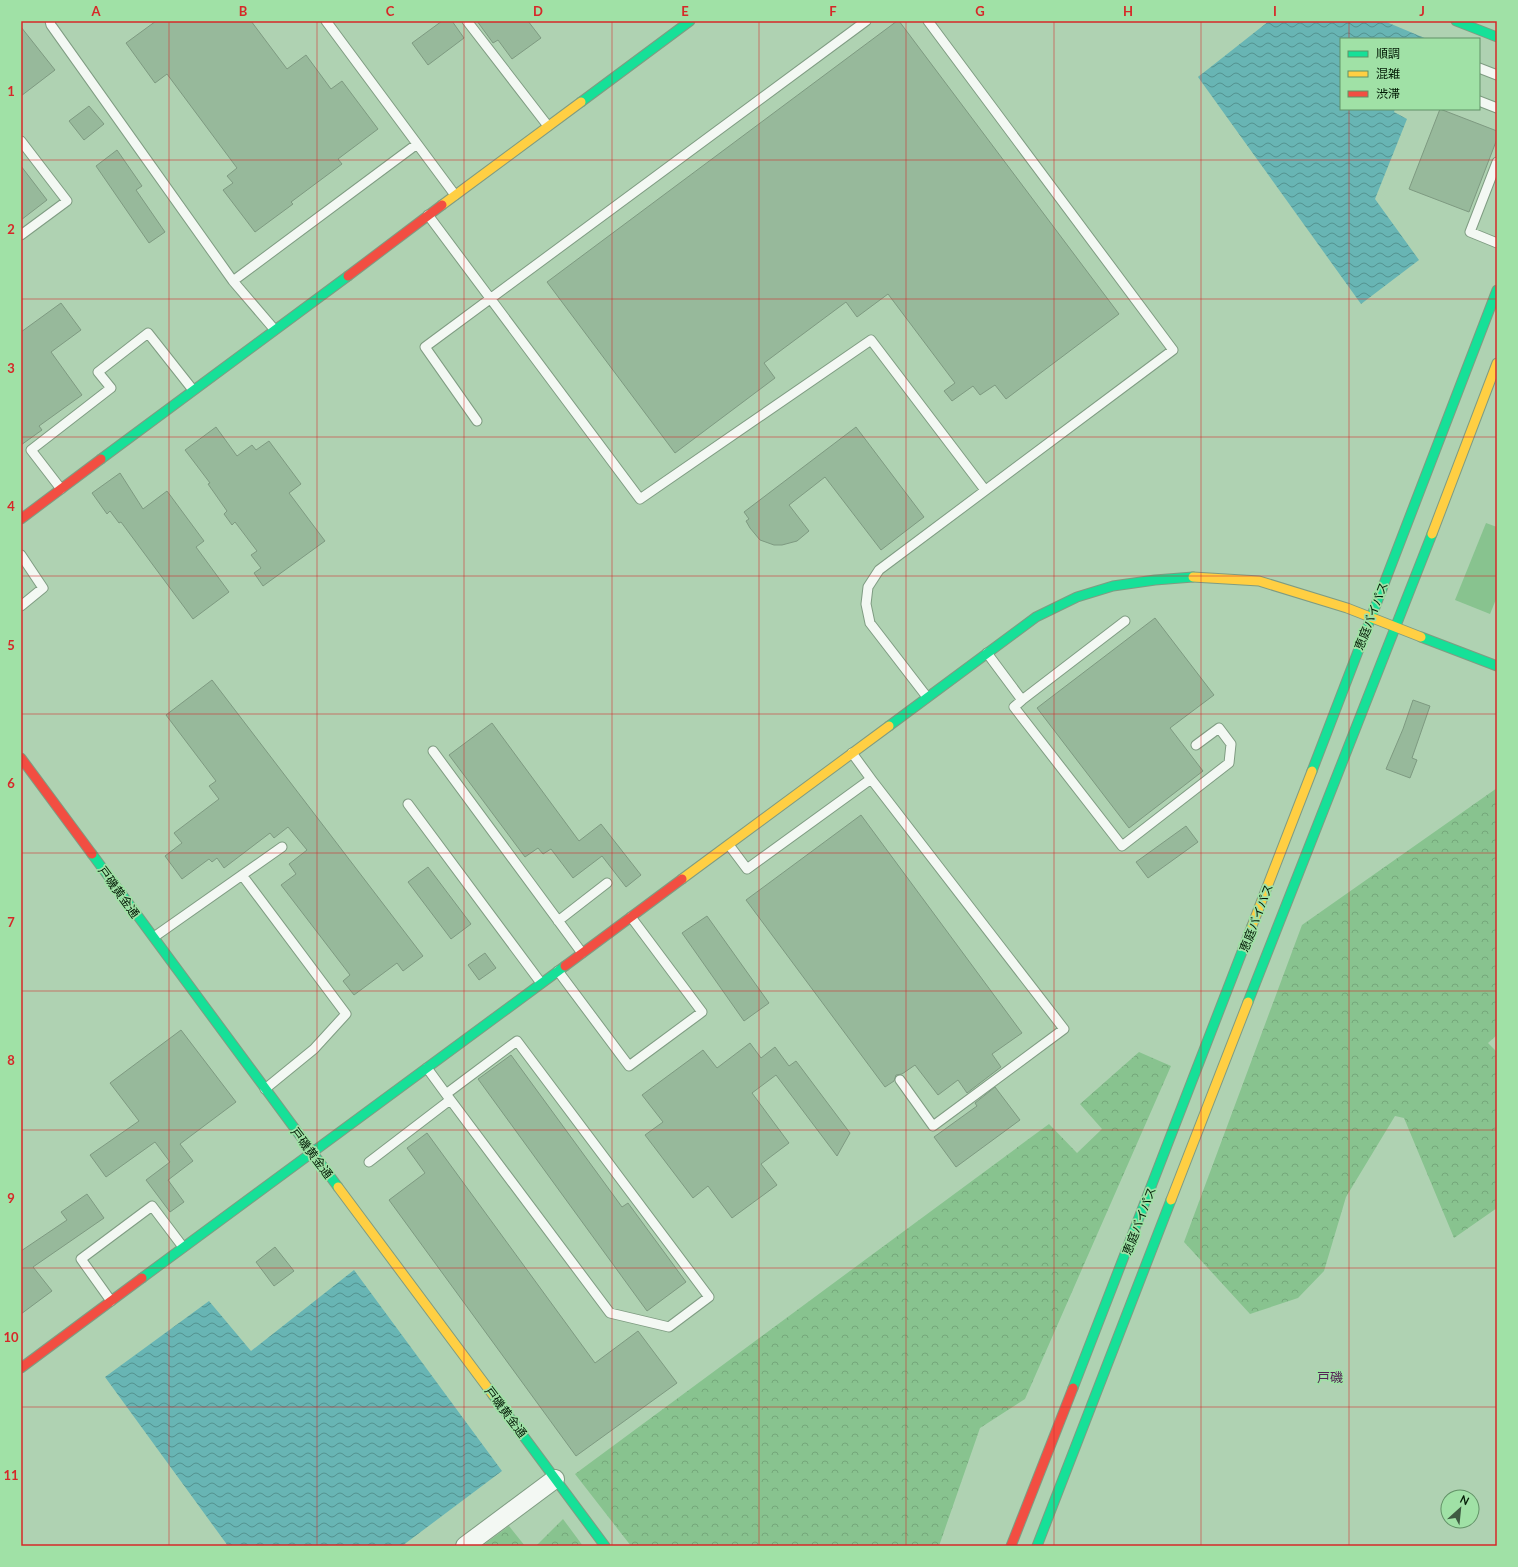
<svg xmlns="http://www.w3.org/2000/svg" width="1518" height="1567" viewBox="0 0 1518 1567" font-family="Lato,'Noto Sans JP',sans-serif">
<defs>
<pattern id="forest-crowns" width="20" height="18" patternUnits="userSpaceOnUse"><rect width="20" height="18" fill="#88c38f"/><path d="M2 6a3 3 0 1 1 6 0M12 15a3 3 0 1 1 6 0" fill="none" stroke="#74a77a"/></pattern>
<pattern id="water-waves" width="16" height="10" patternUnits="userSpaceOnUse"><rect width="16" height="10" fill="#68b5b4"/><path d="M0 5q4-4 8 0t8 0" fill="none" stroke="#539290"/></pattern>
</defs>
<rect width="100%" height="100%" fill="#afd2b2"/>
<path fill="#88c38f" d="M1486 523 1497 527V597L1490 614 1455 600Z"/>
<path fill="url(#forest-crowns)" d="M1497 788V1035L1488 1043 1497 1052V1208L1454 1238 1404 1118 1395 1116 1346 1197 1324 1271 1298 1298 1250 1314 1184 1242 1302 925Z
M1139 1052 1171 1066 1025 1399 980 1428 939 1546H631L575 1474 1049 1124 1077 1153 1102 1129 1080 1104Z
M563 1519 583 1546H536Z
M509 1526 525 1546H482Z"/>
<path fill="url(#water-waves)" d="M1269 21H1384L1427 39H1341V109H1395L1394 112 1407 119 1375 199 1419 260 1361 304 1198 77Z
M354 1270 502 1471 402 1546H228L105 1377 209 1301 251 1351Z"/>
<path fill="#97b99b" stroke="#7e9a81" d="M156 21H251L287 69 306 55 331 89 342 81 378 129 338 159 342 164 291 202 293 204 255 232 223 190 233 183 227 176 237 168 167 74 155 83 126 43Z
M442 21H452L464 38 428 65 412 43Z
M477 21H528L541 38 512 59 498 40 493 43Z
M897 21H899L1119 314 1006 399 995 385 980 395 973 386 952 401 944 391 955 383 888 294 857 317 846 302 764 363 775 378 675 453 547 282Z
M21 27 55 70 21 96Z
M89 106 104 124 84 140 69 121Z
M1440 109 1497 131V139L1469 212 1409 189Z
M117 150 142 186 136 190 165 232 149 243 96 166Z
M21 166 47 200 21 220Z
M61 303 81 330 51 352 82 395 39 426 42 430 21 445V332Z
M216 427 237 456 252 445 256 450 269 441 301 484 289 493 325 541 263 586 254 573 261 568 251 555 257 551 235 522 232 525 224 514 227 511 208 484 210 483 185 450Z
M856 427 924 517 881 550 825 477 789 505 809 531 797 541 782 545H774L760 540 750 528 746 521 749 519 744 512Z
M120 473 143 509 167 491 204 541 196 547 229 592 193 619 121 522 119 523 110 511 107 514 92 493Z
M1155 618 1214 695 1170 728 1203 771 1129 828 1037 708Z
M212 680 423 956 403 971 397 963 354 995 343 981 350 975 281 885 296 874 289 864 307 850 288 827 274 838 270 833 224 868 217 858 212 862 209 859 182 879 165 856 182 843 174 833 219 799 209 786 216 781 166 715Z
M1413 700 1430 706 1412 758 1417 760 1410 778 1386 769 1403 729Z
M492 723 579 841 601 824 641 875 626 887 602 856 573 878 551 849 543 854 538 848 525 857 449 755Z
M861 815 1022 1033 992 1054 1001 1067 967 1093 958 1080 938 1095 915 1065 902 1074 896 1075 894 1081 885 1087 746 900Z
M1186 826 1198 842 1148 878 1136 862Z
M428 867 471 924 451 939 408 882Z
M707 916 769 1003 744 1021 682 933Z
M485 953 496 968 479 980 468 965Z
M181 1030 236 1102 180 1144 193 1161 168 1180 184 1202 170 1212 146 1180 170 1162 155 1142 106 1177 90 1155 139 1121 110 1083Z
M750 1043 761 1058 775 1047 789 1066 796 1061 850 1133 837 1156 776 1075 752 1093 789 1143 761 1164 777 1185 732 1218 708 1186 693 1198 645 1135 663 1122 642 1095 703 1050 717 1068Z
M511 1055 622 1207 628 1203 686 1282 647 1311 478 1079Z
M995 1087 1020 1120 956 1167 934 1137 977 1106 975 1103Z
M427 1133 595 1363 638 1331 677 1383 576 1456 389 1200 425 1173 407 1148Z
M87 1194 104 1218 33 1267 52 1291 21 1314V1251L67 1220 61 1212Z
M275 1247 294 1271 274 1286 256 1262Z"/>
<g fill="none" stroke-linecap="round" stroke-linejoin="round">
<g stroke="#7f9c82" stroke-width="11">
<path id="lane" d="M50 21 51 25 233 281 274 329
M326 21 455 195
M467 21 548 126
M1479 68 1497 75
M1479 101 1497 108
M21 141 67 201 21 235
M1497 162 1470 232 1497 243
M428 215 640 499 871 340 985 490
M233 281 417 144
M477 421 425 347 866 21
M61 489 31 450 111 388 98 372 148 333 193 390
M21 555 43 588 21 606
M987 653 1022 700 1125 621
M927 697 870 623 866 604 868 587 879 570 1173 350 928 21
M1022 700 1014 707 1122 846 1229 763 1231 744 1219 728 1196 745
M433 751 582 953
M871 779 1064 1029 933 1126 900 1080
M408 804 541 983
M729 845 747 869 871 779 852 753
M242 875 346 1014 314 1049 265 1089
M558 921 607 883
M154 937 282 847
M558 971 629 1066 702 1012 631 917
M427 1068 446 1094 610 1313 669 1327 709 1297 517 1041 446 1094
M369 1162 450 1100
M111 1301 81 1259 152 1206 183 1247"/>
</g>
<g stroke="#7f9c82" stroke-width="20">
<path id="street" d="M465 1546 555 1479"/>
</g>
<g stroke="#7f9c82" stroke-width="11">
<path id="fast" d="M1456 21 1497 37
M581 102 690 21
M101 459 348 276
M1421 637 1497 666
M889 726 1036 617 1077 597 1113 586 1155 580 1193 577
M1312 771 1497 290
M92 854 338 1187
M1248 1002 1432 534
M142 1278 565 966
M1073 1388 1252 926
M493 1395 605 1546
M1037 1546 1171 1200"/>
</g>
<g stroke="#7f9c82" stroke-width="11">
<path id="slow" d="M442 205 581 102
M1432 534 1497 363
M1193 577 1259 581 1347 608 1421 637
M682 879 889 726
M1252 926 1312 771
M338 1187 493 1395
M1171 1200 1248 1002"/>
</g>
<g stroke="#7f9c82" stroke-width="11">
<path id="jam" d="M348 276 442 205
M21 519 101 459
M21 758 92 854
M565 966 682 879
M21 1368 142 1278
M1011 1546 1073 1388"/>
</g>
<use href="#lane" stroke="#f3f8f3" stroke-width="9"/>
<use href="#street" stroke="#f3f8f3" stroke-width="18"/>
<use href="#fast" stroke="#16e098" stroke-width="9"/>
<use href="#slow" stroke="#ffcf43" stroke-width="9"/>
<use href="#jam" stroke="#f24e42" stroke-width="9"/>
</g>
<path fill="none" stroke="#d62828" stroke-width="1" stroke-opacity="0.55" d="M169 21V1546M317 21V1546M464 21V1546M612 21V1546M759 21V1546M906 21V1546M1054 21V1546M1201 21V1546M1349 21V39M1349 109V1546M21 160H1497M21 299H1497M21 437H1497M21 576H1497M21 714H1497M21 853H1497M21 991H1497M21 1130H1497M21 1268H1497M21 1407H1497"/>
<g text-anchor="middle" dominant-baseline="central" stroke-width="3.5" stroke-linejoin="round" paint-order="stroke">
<g font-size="12" fill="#021a05" stroke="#a0e1a6">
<text transform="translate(1371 616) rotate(-69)">恵庭バイパス</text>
<text transform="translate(119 892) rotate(54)">戸磯黄金通</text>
<text transform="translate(1256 918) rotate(-69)">恵庭バイパス</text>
<text transform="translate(312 1153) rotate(53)">戸磯黄金通</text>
<text transform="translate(1139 1221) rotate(-69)">恵庭バイパス</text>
<text transform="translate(506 1412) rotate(53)">戸磯黄金通</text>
</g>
<g font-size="13" fill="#532354" stroke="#a0e1a6">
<text x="1330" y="1377">戸磯</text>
</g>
</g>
<rect width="1518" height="1567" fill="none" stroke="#a0e1a6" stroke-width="44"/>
<rect x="1340" y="38" width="140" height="72" fill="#a0e1a6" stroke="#619166"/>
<rect x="1348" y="51" width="20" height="6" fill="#16e098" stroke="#619166"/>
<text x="1376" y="58" font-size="12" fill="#021a05">順調</text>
<rect x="1348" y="71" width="20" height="6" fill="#ffcf43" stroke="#619166"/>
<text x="1376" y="78" font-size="12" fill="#021a05">混雑</text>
<rect x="1348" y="91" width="20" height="6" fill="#f24e42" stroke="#619166"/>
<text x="1376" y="98" font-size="12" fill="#021a05">渋滞</text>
<g transform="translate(1460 1509) rotate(27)"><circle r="19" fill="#a0e1a6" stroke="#619166"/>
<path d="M0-3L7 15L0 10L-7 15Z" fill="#3f5a42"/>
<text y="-6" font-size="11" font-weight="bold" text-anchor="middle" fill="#021a05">N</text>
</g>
<rect x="22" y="22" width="1474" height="1523" fill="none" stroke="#d62828" stroke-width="1.5"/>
<g font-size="13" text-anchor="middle" font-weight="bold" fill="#d62828">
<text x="96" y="16">A</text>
<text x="243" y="16">B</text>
<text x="390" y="16">C</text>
<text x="538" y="16">D</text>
<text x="685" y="16">E</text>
<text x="833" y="16">F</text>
<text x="980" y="16">G</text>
<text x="1128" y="16">H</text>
<text x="1275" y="16">I</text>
<text x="1422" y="16">J</text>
<text x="11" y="96">1</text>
<text x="11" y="234">2</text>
<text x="11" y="373">3</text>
<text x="11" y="511">4</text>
<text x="11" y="650">5</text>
<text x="11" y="788">6</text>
<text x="11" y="927">7</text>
<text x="11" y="1065">8</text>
<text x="11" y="1203">9</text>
<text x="11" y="1342">10</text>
<text x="11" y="1480">11</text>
</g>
</svg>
